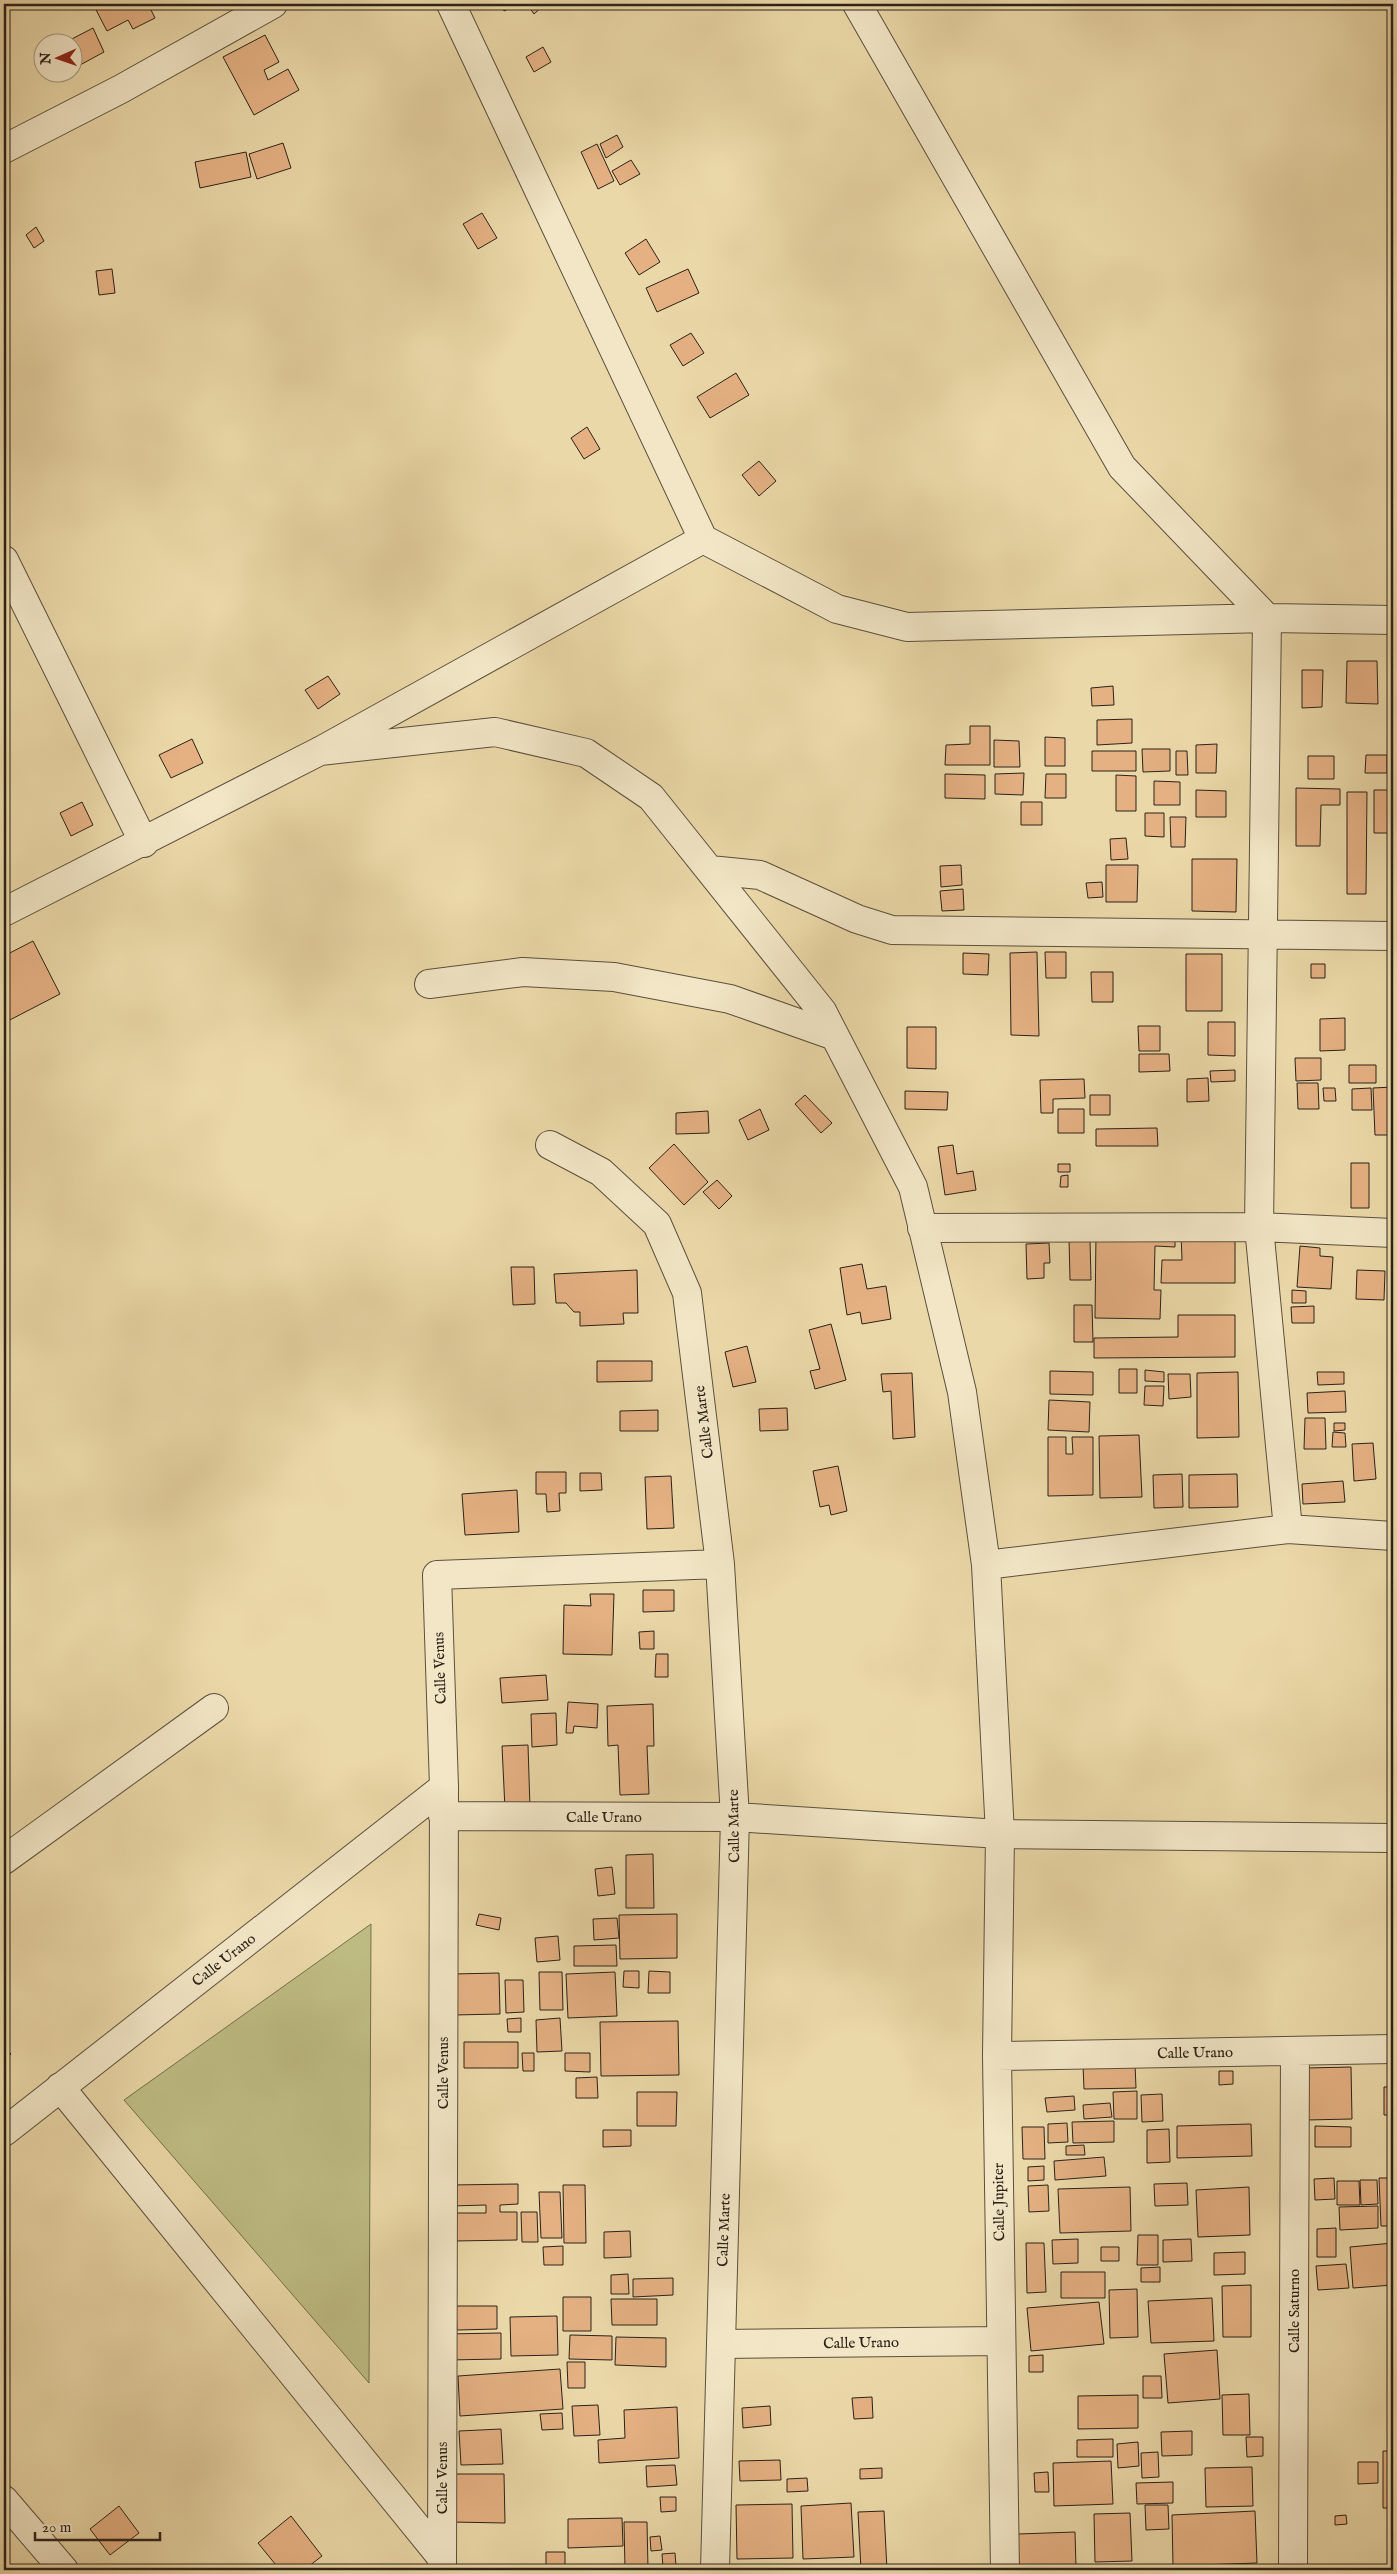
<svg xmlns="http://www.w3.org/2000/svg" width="1397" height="2574" viewBox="0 0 1397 2574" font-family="'IM FELL English',serif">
<rect width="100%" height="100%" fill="#ebd8a8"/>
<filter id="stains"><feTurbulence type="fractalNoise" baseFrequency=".004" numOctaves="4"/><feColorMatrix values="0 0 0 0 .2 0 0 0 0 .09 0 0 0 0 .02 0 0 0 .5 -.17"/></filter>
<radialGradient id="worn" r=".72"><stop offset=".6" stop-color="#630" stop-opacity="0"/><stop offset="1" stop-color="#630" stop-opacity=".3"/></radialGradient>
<path fill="#bebc83" stroke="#746f4e" d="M371 1924 369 2383 124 2100Z"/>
<path fill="#e5b183" stroke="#2b2219" d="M93 4H148L155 18 133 29 128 20 107 31Z
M501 4H518L504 11Z
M527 4H543L544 5 534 14Z
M93 28 104 52 80 65 72 50V42L68 41Z
M265 35 279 62 264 70 268 80 288 69 299 90 254 115 223 57Z
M543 47 551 62 534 72 526 57Z
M617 135 623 147 606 158 600 144Z
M283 143 291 168 257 179 249 154Z
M597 144 614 181 598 189 581 152Z
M246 152 251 177 200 188 195 162Z
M631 160 640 174 620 185 612 171Z
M482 213 497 238 478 249 463 224Z
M36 227 44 241 34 248 26 235Z
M646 239 660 262 639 275 625 253Z
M112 269 115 293 99 295 96 271Z
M688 269 699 293 657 312 646 288Z
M691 333 704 353 683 366 670 345Z
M736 373 749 395 710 418 697 397Z
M587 427 600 449 584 459 571 438Z
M759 461 776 481 759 496 742 475Z
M1347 661H1377L1378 704 1346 703Z
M1302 670H1323L1322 707 1302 708Z
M328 676 340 694 318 709 305 690Z
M1113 686 1114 705 1092 706 1091 688Z
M1132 719V743L1097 745V720Z
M970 726H990V765H945L946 745 970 744Z
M1045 737 1065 738V766H1045Z
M192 739 203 763 171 778 159 755Z
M994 740 1019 741 1020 767H994Z
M1217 744 1216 773H1196V745Z
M1142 749H1170V771L1143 772Z
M1092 751H1136V771H1092Z
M1176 751H1187L1188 775H1176Z
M1366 755H1387V773H1365Z
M1308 756H1334V779H1308Z
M1024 773 1023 795 995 794V774Z
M945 774 985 775V799L945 798Z
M1046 774H1066V798H1045Z
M1116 775 1136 776V811H1116Z
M1154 781 1180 782V805H1154Z
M1296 788 1340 789V805H1321L1320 846H1296Z
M1196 790 1226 791V817H1196Z
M1374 790H1393V833H1374Z
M1347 792H1367L1366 894H1347Z
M82 802 93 825 71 836 60 813Z
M1021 802H1042V825H1021Z
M1145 813H1164V837L1145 836Z
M1170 817H1186L1185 847H1171Z
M1126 838 1128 859 1111 860 1110 839Z
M1192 859H1237L1236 912 1192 911Z
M961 865 962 885 941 887 940 866Z
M1106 865H1138L1137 902H1106Z
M1102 882 1103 897 1088 898 1086 883Z
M963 889 964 910 942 911 940 891Z
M33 941 60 994 4 1023V956Z
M1037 952 1039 1036 1011 1035 1010 953Z
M1045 952H1066V978H1046Z
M963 953 989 954 988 975 963 974Z
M1186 954H1222V1011H1186Z
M1311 964H1325V978H1311Z
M1091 972H1113V1002H1092Z
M1345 1018V1050L1320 1051V1019Z
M1208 1022H1235V1056L1208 1055Z
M1138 1026H1160V1051H1139Z
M907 1027H936V1069L907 1068Z
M1139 1054H1169L1170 1071 1139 1072Z
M1295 1058H1321V1080L1296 1081Z
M1349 1065H1376V1083H1349Z
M1235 1070V1081L1211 1082 1210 1071Z
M1208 1078 1209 1101 1187 1102V1079Z
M1084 1079 1085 1098 1053 1099V1113H1041L1040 1080Z
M1297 1083H1318L1319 1109H1298Z
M1393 1087V1135H1375L1373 1088Z
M1323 1088H1335L1336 1101H1324Z
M1371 1088 1372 1110H1352V1089Z
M905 1091 948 1092 947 1110 905 1109Z
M805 1095 832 1123 821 1133 795 1104Z
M1090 1095H1110V1115H1090Z
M760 1109 769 1130 748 1140 739 1120Z
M1058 1109H1084V1133H1058Z
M708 1111 709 1133 676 1134V1113Z
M1157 1128 1158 1146H1096V1129Z
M674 1144 708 1182 684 1205 649 1168Z
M953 1145 957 1174 973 1171 976 1190 945 1195 938 1147Z
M1351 1163H1369V1208H1351Z
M1058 1164H1070V1172H1058Z
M1068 1175V1187H1060L1061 1176Z
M717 1180 732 1196 719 1209 703 1192Z
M1096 1232 1175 1234V1247L1155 1246 1154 1290H1161L1160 1319 1095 1318Z
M1181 1233H1235V1283H1161L1162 1260H1182Z
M1069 1239H1090L1091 1280H1070Z
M1049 1243 1050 1263H1044V1278L1027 1279 1026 1244Z
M1300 1246 1320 1248V1256L1333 1257 1331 1289 1297 1287Z
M862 1264 867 1289 886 1286 891 1319 862 1324 860 1312 847 1315 840 1268Z
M511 1267H534L535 1304 513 1305Z
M637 1270 638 1313H623L624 1324 580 1326V1312H574L566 1303H556L554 1274Z
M1357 1270 1385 1271 1384 1300 1356 1299Z
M1292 1290 1306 1291V1303H1292Z
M1074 1305H1092L1093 1342H1074Z
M1314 1306V1323H1292L1291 1307Z
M1178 1315H1235V1357L1094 1358V1338L1178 1337Z
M831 1324 846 1380 815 1389 810 1371 820 1369 809 1330Z
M747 1346 756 1382 733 1387 725 1352Z
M597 1361H652V1381L597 1382Z
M1119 1369H1137V1393H1119Z
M1145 1370 1164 1372V1382L1145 1381Z
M1050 1371 1093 1372V1395L1050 1394Z
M1238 1372 1239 1437 1197 1438V1373Z
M1317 1372H1344V1384L1318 1385Z
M912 1373 915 1437 893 1439 891 1391 883 1392 881 1374Z
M1168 1374H1190L1191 1397 1169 1399Z
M1145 1386H1164L1163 1406 1144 1405Z
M1345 1391 1346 1412 1308 1413 1307 1393Z
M1049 1400 1090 1402 1089 1432 1048 1430Z
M787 1408 788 1430 760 1431 759 1409Z
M658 1410V1431H620V1411Z
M1305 1418H1325L1326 1449H1304Z
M1334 1423H1345V1430L1334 1431Z
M1333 1432 1345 1433 1346 1447H1332Z
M1139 1435 1142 1497 1100 1498 1099 1436Z
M1048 1437H1066V1454H1073L1072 1437H1093V1495L1048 1496Z
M1373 1443 1376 1479 1354 1481 1352 1444Z
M838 1466 847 1511 831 1515 829 1505 820 1507 813 1471Z
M536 1472H566V1493H559L560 1511 547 1512 546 1494H536Z
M580 1473H601L602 1490 580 1491Z
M1182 1474 1183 1507 1154 1508 1153 1475Z
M1237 1474 1238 1507 1189 1508V1475Z
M671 1476 674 1528 647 1529 645 1477Z
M1343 1481 1345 1502 1303 1504 1302 1484Z
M517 1490 519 1532 465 1535 462 1494Z
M643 1590H674V1611L643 1612Z
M590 1594H614L612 1655 563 1654 564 1605 591 1606Z
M654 1631V1649H640L639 1632Z
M656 1654H668V1677H655Z
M546 1675 548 1700 502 1703 500 1678Z
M568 1702 598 1704 597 1728 574 1726 573 1733H566Z
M653 1704 654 1746H647L649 1794 620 1795 618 1745 608 1746 607 1706Z
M556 1713 557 1745 532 1747 531 1714Z
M528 1745 530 1808 505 1809 502 1746Z
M653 1854 654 1908H626V1855Z
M612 1867 615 1894 598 1896 595 1869Z
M479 1914 501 1918 499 1930 476 1925Z
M677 1914V1958L620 1959 619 1915Z
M617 1918 619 1938 594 1940 593 1919Z
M558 1936 560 1960 537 1962 535 1938Z
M616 1945 617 1966H574V1946Z
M624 1971H639V1988L623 1987Z
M649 1971 670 1972V1993H648Z
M539 1972H562L563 2010H540Z
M615 1972 617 2016 568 2018 566 1974Z
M499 1973 500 2014 454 2015 453 1974Z
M505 1980H523L524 2012 506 2013Z
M521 2018V2032H508L507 2019Z
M560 2018 562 2051 537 2052 536 2020Z
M678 2021 679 2075 601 2076 600 2022Z
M464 2042H518V2068H464Z
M4 2046 11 2054 4 2060Z
M522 2053H534V2071H523Z
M565 2053H590V2072L565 2071Z
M1135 2064 1136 2088 1084 2089 1083 2065Z
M1351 2067 1352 2119 1306 2120V2068Z
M1219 2071H1233V2084L1219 2085Z
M597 2077 598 2098H576V2078Z
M1384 2087H1393V2115H1384Z
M1137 2091V2119H1114L1113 2092Z
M637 2092H677L676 2126H637Z
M1162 2094 1163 2121 1142 2122 1141 2095Z
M1074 2096 1075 2110 1047 2112 1045 2098Z
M1110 2103 1112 2117 1084 2119 1083 2105Z
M1114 2121V2142L1073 2143 1072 2122Z
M1067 2123 1068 2142 1048 2143V2124Z
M1251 2124 1252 2156 1177 2158V2126Z
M1315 2126 1351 2127V2147H1315Z
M1022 2127H1044L1045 2159H1023Z
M1169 2129 1170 2162 1147 2163V2130Z
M603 2130H631V2146L603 2147Z
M1084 2145 1085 2155H1066V2146Z
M1104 2157 1106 2176 1055 2180 1054 2161Z
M1044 2166V2180L1028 2181V2167Z
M1334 2178 1335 2199 1315 2200 1314 2179Z
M1379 2178H1393V2226H1381Z
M1360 2180H1377L1378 2204 1361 2205Z
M1337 2181H1359L1360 2205H1337Z
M1187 2183 1188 2205 1155 2206 1154 2184Z
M518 2184V2204L500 2205V2212H517V2240L453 2241 452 2213H486V2205L451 2206V2185Z
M563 2185H585L586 2243H564Z
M1048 2185 1049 2211 1029 2212 1028 2186Z
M1130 2187 1131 2231 1060 2233 1058 2189Z
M1249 2187 1250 2235 1198 2237 1196 2190Z
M539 2192H560L562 2238H541Z
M1378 2206V2228L1340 2230 1339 2207Z
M521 2212H537L538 2242H522Z
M1336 2228V2257H1317V2229Z
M630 2231 631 2257 604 2258V2232Z
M1138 2235H1158V2265H1137Z
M1078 2239V2263L1053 2264 1052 2240Z
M1191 2239 1192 2261 1163 2262V2240Z
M1026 2243H1044L1046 2292 1027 2293Z
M1393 2243V2285L1353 2288 1350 2247Z
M563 2246V2265H544L543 2247Z
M1101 2247H1119V2261H1101Z
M1245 2252V2274L1214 2275V2253Z
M1346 2264 1349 2288 1318 2290 1316 2266Z
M1160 2267V2282H1141V2268Z
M1061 2272H1105V2298H1061Z
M628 2274 629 2294H611V2275Z
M673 2278V2295L633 2297V2279Z
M1251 2285V2337H1223L1222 2286Z
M1137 2289 1138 2337 1110 2338 1109 2290Z
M563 2297H591V2331H563Z
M1212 2298 1214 2341 1151 2343 1148 2301Z
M611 2299H657V2325H612Z
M1099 2302 1104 2344 1031 2351 1027 2308Z
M456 2306H497V2329L457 2330Z
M557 2316 558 2355 511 2356 510 2317Z
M501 2333V2359L447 2360 446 2334Z
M570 2335 612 2336V2360L569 2359Z
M616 2337 666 2338V2367L615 2365Z
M1217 2350 1220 2399 1168 2403 1164 2354Z
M1043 2355V2372H1029V2356Z
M567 2362H585V2388H568Z
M560 2369 563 2409 460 2416 458 2376Z
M1143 2376H1161L1162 2398H1143Z
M1249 2394 1250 2435H1223L1222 2395Z
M1138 2395V2428L1078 2429V2396Z
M872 2397 873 2418 854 2419 852 2398Z
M598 2405 600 2435 574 2436 572 2406Z
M770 2406 771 2425 743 2428 742 2408Z
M677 2407 679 2458 599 2463 598 2440 625 2438 624 2410Z
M562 2413 563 2429 542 2430 540 2414Z
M501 2429 503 2464 461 2465 459 2431Z
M1192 2431V2455L1162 2456 1161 2432Z
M1246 2437H1263V2456L1247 2457Z
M1113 2439V2457H1077V2440Z
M1138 2442 1139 2466 1118 2468 1117 2444Z
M1383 2451H1393V2508H1383Z
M1158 2452 1159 2477 1142 2478 1141 2453Z
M780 2460 781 2480 740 2481 739 2461Z
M1111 2461 1113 2504 1054 2506 1053 2463Z
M1358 2462H1378V2483L1358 2484Z
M675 2465 677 2485 647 2487 646 2466Z
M1252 2467 1253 2506 1206 2507 1205 2468Z
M882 2468V2478L860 2479V2469Z
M1048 2472 1049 2492H1035L1034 2473Z
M452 2474H504L505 2523 452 2522Z
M807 2478 808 2491 787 2492V2479Z
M1173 2482V2503L1137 2504 1136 2483Z
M660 2497H676V2511L661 2512Z
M851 2503 854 2557 803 2559 801 2506Z
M792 2504 793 2558 737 2559 736 2505Z
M1145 2505H1168L1169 2529 1146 2530Z
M119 2506 139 2533 110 2555 90 2529Z
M884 2511 887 2570H861L858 2512Z
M1255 2511 1257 2563 1173 2566 1172 2515Z
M1130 2513 1132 2561 1095 2562 1094 2514Z
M1346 2515 1347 2524 1335 2525V2516Z
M291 2516 322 2556 304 2570H280L258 2543Z
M622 2518 623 2546 568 2548V2519Z
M624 2522H647L648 2569H625Z
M1075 2532 1076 2567 1019 2569 1018 2534Z
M660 2536 662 2550 651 2551 650 2537Z
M546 2552H565V2570H546Z
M675 2553 676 2566 663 2567 662 2554Z
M1248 2568V2570H1209Z"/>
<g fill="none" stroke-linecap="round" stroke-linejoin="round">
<g stroke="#5b503d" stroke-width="30">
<path id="minor" d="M451 4 703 539 837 609 907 627 1267 618 1393 620
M857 4 1122 467 1267 618 1259 1227 1288 1529
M4 149 121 89 273 4
M4 560 144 843
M320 751 495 732 586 753 651 797 822 1011 913 1187 962 1392 986 1565 1000 1834 997 2056 1005 2570
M710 870 760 875 857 919 892 930 1393 936
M4 912 320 751 703 539
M429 984 523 972 614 977 730 999 835 1036
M550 1145 601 1172 657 1224 687 1293 720 1564 735 1817
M922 1228 1259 1227 1393 1233
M986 1565 1288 1529 1393 1536
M443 1816 735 1817 1000 1834 1393 1838
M4 1860 214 1708
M997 2056 1393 2049
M60 2087 442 2558
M4 2132 444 1787
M721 2344 1001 2341
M4 2500 64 2570
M442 2570 444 1787 437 1575 720 1564
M1293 2570 1295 2051"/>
</g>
<g stroke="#5b503d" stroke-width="30">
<path id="tertiary" d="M715 2570 735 1817"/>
</g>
<use href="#minor" stroke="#f2e6c6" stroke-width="28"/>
<use href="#tertiary" stroke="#f2e6c6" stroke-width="28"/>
</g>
<g text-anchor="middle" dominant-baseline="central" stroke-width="5" stroke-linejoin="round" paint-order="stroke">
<g font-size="15" fill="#2b2219" stroke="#f2e6c6">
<text transform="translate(704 1422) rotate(-97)">Calle Marte</text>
<text transform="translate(440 1668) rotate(-92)">Calle Venus</text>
<text x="604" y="1817">Calle Urano</text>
<text transform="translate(734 1826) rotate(-91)">Calle Marte</text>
<text transform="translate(224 1960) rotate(-38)">Calle Urano</text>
<text transform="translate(1195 2053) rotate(-1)">Calle Urano</text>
<text transform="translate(443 2073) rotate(-90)">Calle Venus</text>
<text transform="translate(999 2202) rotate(-91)">Calle Jupiter</text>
<text transform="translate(724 2230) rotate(-88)">Calle Marte</text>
<text transform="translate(1294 2311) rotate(-90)">Calle Saturno</text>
<text transform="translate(861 2343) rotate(-1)">Calle Urano</text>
<text transform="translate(442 2478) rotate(-90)">Calle Venus</text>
</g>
</g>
<rect width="1397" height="2574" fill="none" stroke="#ebd8a8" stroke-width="20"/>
<rect x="5" y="5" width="1387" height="2564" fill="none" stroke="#2b2219" stroke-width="2.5"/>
<rect x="10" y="10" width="1377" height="2554" fill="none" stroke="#2b2219"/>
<g transform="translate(58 58) rotate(268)"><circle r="24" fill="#f2e6c6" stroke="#a29881"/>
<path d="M0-4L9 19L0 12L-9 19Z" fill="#8f2418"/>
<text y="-8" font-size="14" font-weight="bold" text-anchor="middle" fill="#2b2219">N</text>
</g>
<path d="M35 2532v8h125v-8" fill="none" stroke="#2b2219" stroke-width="2.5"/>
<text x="42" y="2532" font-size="15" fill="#2b2219" stroke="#f2e6c6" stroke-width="4" paint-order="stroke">20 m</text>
<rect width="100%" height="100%" filter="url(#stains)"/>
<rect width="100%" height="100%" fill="url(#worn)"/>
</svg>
